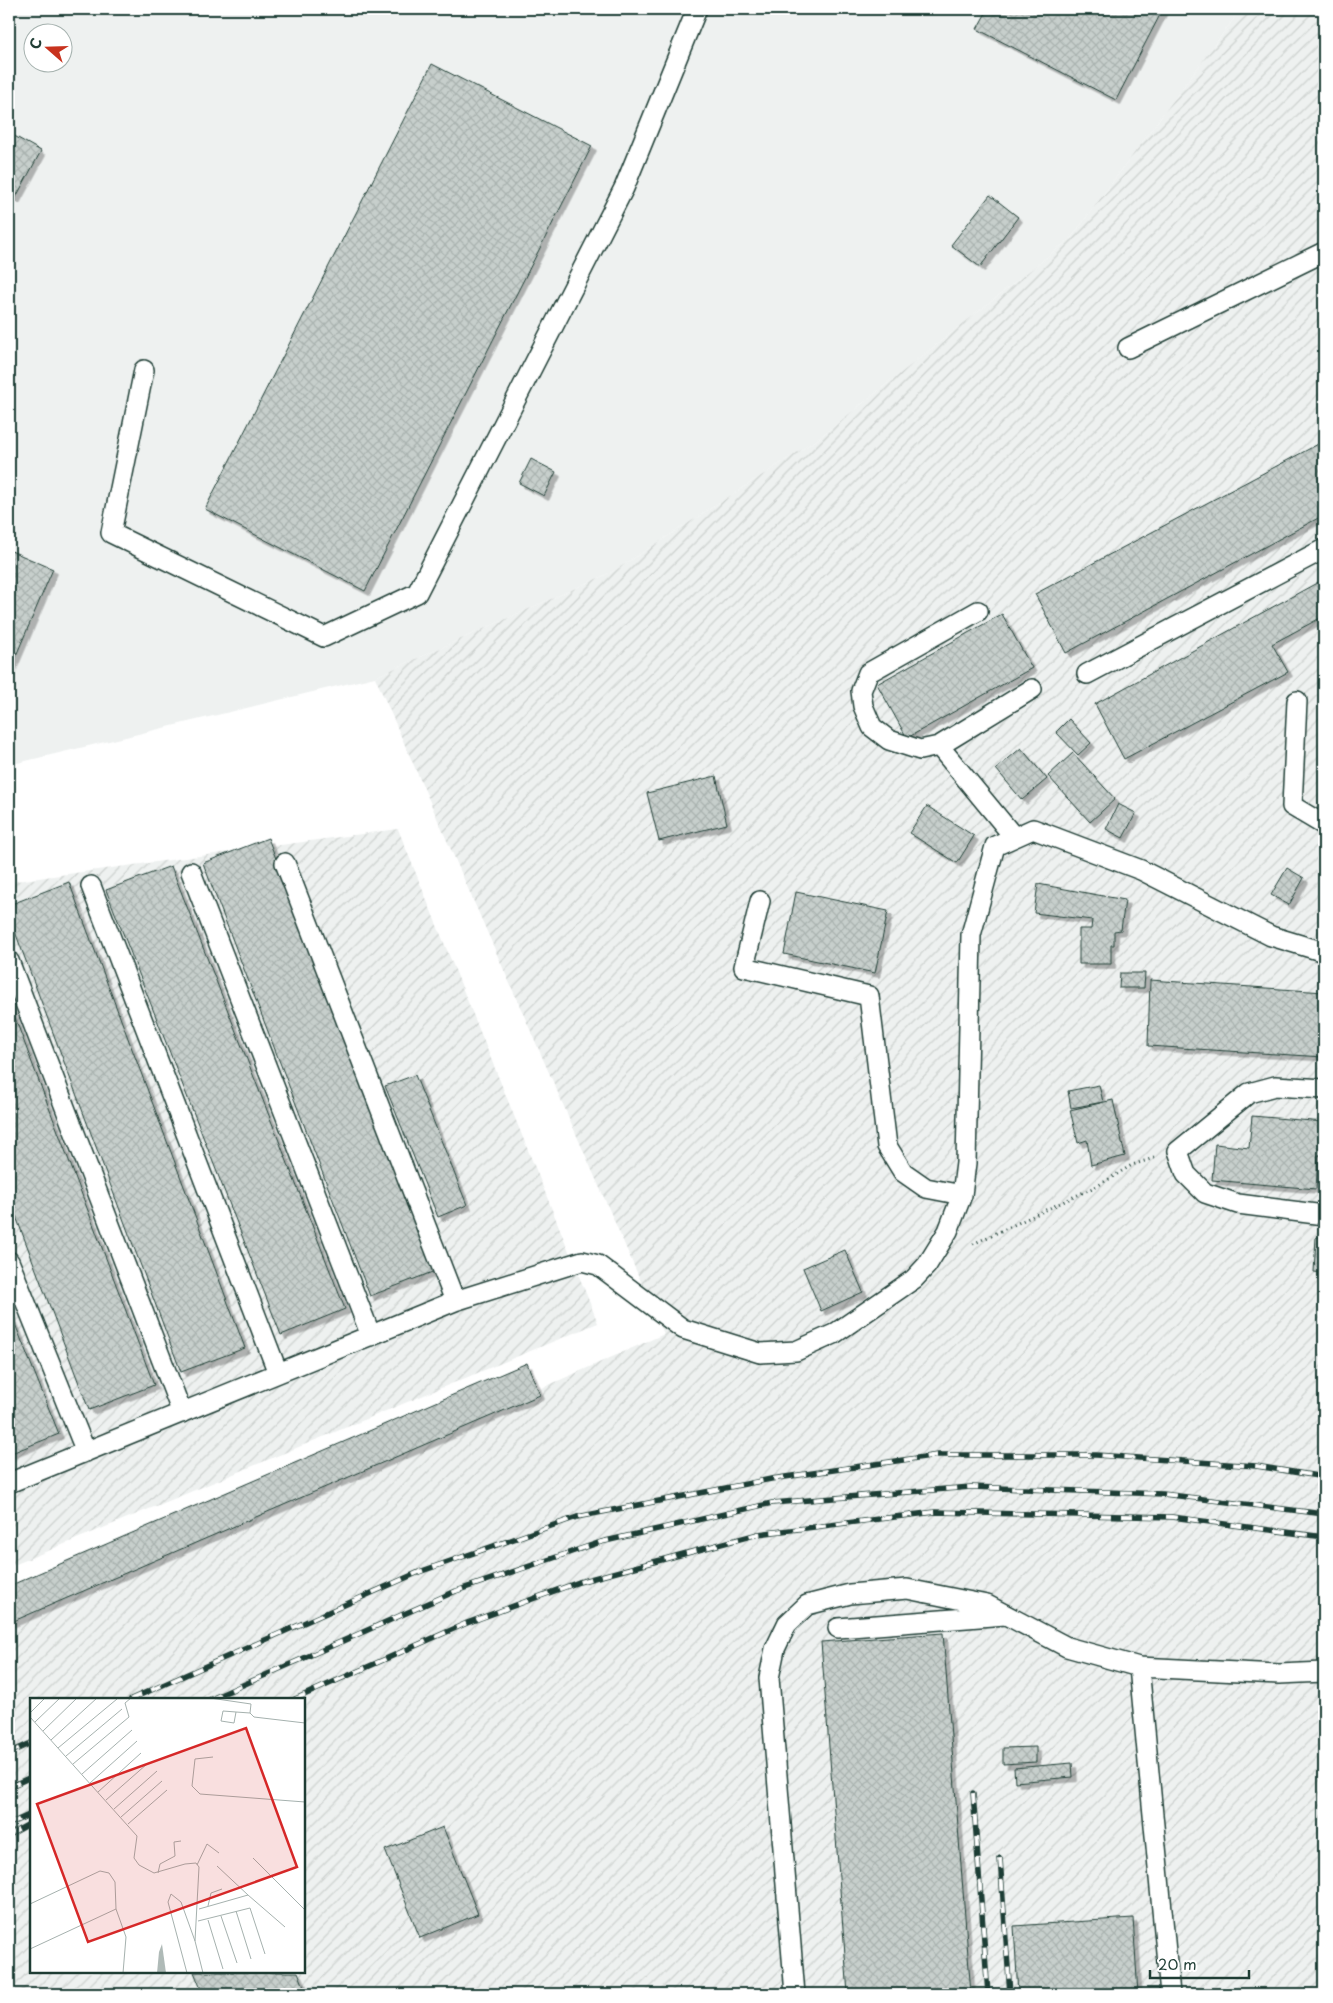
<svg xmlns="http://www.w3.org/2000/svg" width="1333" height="2003" viewBox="0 0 1333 2003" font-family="'Playpen Sans',sans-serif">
<defs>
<pattern id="industrial-furrows" width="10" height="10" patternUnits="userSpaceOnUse" patternTransform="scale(1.25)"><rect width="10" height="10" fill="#eef1f0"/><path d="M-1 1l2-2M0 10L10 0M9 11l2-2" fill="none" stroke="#ccd0ce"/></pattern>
<pattern id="building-cross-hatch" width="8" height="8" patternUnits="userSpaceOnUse" patternTransform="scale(1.25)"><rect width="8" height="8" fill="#c7cfcc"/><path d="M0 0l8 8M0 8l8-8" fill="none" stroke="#aab3b0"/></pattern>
<filter id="shadow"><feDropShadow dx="4.5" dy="4.5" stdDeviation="0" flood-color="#0004"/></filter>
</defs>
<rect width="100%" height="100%" fill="#fff"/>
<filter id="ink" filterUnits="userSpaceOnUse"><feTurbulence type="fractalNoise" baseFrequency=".02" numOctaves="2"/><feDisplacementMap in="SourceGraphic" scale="10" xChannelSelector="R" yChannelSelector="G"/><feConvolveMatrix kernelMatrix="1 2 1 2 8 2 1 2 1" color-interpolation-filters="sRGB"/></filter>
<g filter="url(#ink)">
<path fill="#eef1f0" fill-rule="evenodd" d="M9 9H1241L1071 238 815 441 614 571 375 677 9 765ZM32 32H62V62H32Z"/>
<path fill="url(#industrial-furrows)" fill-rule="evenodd" d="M1241 9H1324V1994H9V1624L664 1334 375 677 614 571 815 441 1071 238ZM31 1699H304V1972H31Z
M398 829 598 1323 9 1567V882Z"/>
<path fill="url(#building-cross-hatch)" stroke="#1f3d34" filter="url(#shadow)" d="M988 9H1163L1116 100 977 29Z
M432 64 592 146 365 591 205 509Z
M9 133 41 151 15 199 9 195Z
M990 195 1018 217 980 267 951 245Z
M1324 441V515L1066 653 1035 594Z
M531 459 556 472 544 496 519 483Z
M9 550 53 569 9 672Z
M1324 579V616L1272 644 1288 672 1124 759 1095 704Z
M1002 614 1032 668 907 738 877 684Z
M1069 719 1091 743 1078 755 1056 732Z
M1021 748 1047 779 1022 800 996 769Z
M1073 753 1115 799 1090 822 1048 776Z
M716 776 727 824 659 841 647 793Z
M1118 804 1136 813 1123 838 1106 829Z
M927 806 974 836 957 863 909 833Z
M268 838 435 1271 370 1296 203 863Z
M171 866 345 1309 281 1335 106 890Z
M1287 868 1304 878 1289 905 1271 895Z
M69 882 245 1348 181 1372 9 916V905Z
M1038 884 1125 900 1121 930 1114 931V945H1111V964H1079V929H1091L1092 920 1034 913Z
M796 892 888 911 875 973 784 954Z
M1120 973H1145L1144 988H1119Z
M1150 980 1324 992V1057L1148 1046Z
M9 1002 154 1385 89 1410 9 1198Z
M415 1075 467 1205 438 1217 385 1086Z
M1099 1085 1103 1102 1071 1108 1068 1091Z
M1113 1100 1125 1156 1091 1165 1087 1140 1078 1143 1070 1110Z
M1252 1116 1324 1122V1155H1318L1316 1189 1212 1180 1215 1144 1249 1148Z
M1316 1237H1324V1273L1314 1272Z
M845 1250 863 1292 821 1311 803 1268Z
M9 1309 59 1434 9 1454Z
M527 1363 540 1395 9 1623V1586Z
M943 1633 971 1994H848L821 1642Z
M1036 1747V1762L1003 1764V1748Z
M1072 1763 1073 1777 1015 1782 1014 1768Z
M443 1827 478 1914 420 1938 385 1850Z
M1133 1918 1138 1994H1018L1014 1926Z
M194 1972H298L307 1994H203Z"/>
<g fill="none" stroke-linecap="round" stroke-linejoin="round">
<g stroke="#1f3d34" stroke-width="22">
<path id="service" d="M1128 348 1324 252
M144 370 111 533 324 637 417 593 624 188 697 9
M978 611 868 673 861 691 863 706 872 727 889 740 920 750 939 746 1014 837
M1087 674 1324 549
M1297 701 1292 806 1324 825
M939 746 1032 689
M285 863 455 1301
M191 872 371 1336
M91 886 278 1373
M760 901 744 967 869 996 887 1146 903 1172 926 1188 962 1195
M9 961 182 1413
M1324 1089 1275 1086 1249 1093 1178 1151 1186 1174 1205 1193 1238 1204 1324 1215
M9 1261 86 1452
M9 1483 455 1301 582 1261 598 1265 683 1329 760 1353 796 1351 834 1334 914 1279 927 1265 948 1231 962 1195 966 1163 971 935 995 846 1033 829 1141 870 1271 936 1324 952
M838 1628 1005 1615
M1139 1667 1170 1994
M795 1994 769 1678 775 1649 787 1624 807 1605 850 1594 907 1589 987 1605 1067 1647 1139 1667 1279 1674 1324 1672"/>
</g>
<path stroke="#1f3d34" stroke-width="3" stroke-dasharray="1 4" stroke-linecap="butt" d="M973 1244 1099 1185 1132 1165 1154 1158"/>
<use href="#service" stroke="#fff" stroke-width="19"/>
<g stroke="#1f3d34" stroke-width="5.5">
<path id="rail" d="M131 1699 419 1572 577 1517 771 1479 938 1455H1096L1256 1466 1324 1477
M211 1699 456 1591 601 1542 772 1503 971 1487 1163 1494 1324 1514
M295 1699 467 1623 579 1582 758 1534 935 1512 1172 1517 1324 1537
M9 1753 31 1743
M9 1787 31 1777
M973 1793 988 1994
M9 1824 31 1814
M9 1835 31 1823
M1000 1858 1010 1994"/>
</g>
<use href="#rail" stroke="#fff" stroke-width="4" stroke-dasharray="11" stroke-linecap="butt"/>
</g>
</g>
<g transform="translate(30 1698)">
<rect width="275" height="275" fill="#fff"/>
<path d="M132 246 136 275H127L129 254Z" fill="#afbab7"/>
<path fill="none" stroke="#a5b1ae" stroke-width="1" d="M180 0 221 6 220 15M206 14 204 25 191 23 193 13 206 14 220 15 224 19 275 25M0 15 15 0M0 19 107 138 104 160 109 167 124 175 155 166 166 165 169 169 165 243 173 275M5 24 30 0M13 33 47 0M21 42 67 0M28 50 87 1M36 58 92 11M183 59 165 61 162 88 170 96 275 104M43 66 99 19 95 5 101 0M52 76 102 32M60 85 107 43M68 94 111 55M76 102 117 66M84 111 127 73M91 119 132 83M98 126 137 92M223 160 275 212M167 167 177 146 189 155M128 175 130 166 145 158 144 144 151 143M218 197 255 229M0 206 70 173 79 175 85 184 86 211 96 239 93 275M178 208 181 195 192 191M169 211 218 197 187 168M206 213 221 261M191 218 207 265M178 222 193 271M168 223 220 210 235 256M0 251 86 211M157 275 138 204 141 196 151 204 165 243"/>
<path fill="#d62828" fill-opacity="0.15" stroke="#d62828" stroke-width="2.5" d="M216 30 267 169 58 244 7 106Z"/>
<rect width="275" height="275" fill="none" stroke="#1f3d34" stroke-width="2.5"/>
</g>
<rect width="1333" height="2003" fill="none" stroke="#fff" stroke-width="30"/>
<rect x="15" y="15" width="1303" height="1973" fill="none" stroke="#1f3d34" stroke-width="2" filter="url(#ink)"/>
<g transform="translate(48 48) rotate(290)"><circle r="24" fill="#ffffff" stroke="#a5b1ae"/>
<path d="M0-4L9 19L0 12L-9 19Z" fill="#c8321e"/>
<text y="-8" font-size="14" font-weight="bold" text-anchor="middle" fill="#1f3d34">С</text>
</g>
<path d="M1150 1970v8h99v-8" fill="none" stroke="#1f3d34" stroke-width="2.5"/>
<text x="1158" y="1970" font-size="15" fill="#1f3d34" stroke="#ffffff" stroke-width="4" paint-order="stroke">20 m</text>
</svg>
